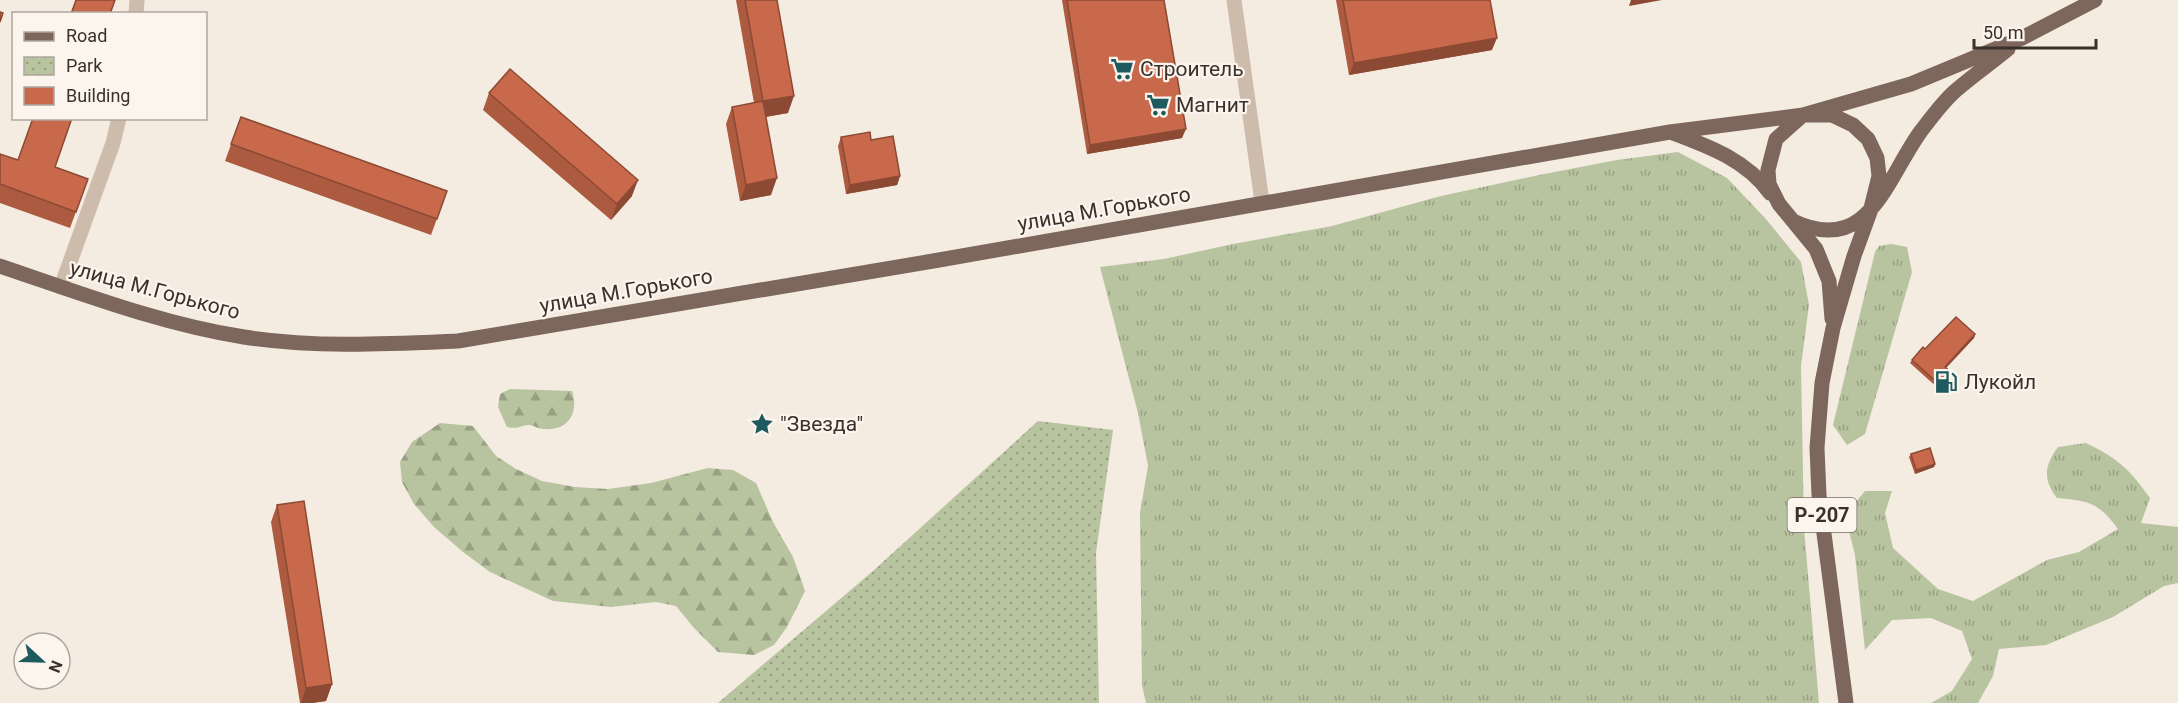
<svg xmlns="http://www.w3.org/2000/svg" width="2178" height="703" viewBox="0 0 2178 703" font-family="Roboto,sans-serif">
<defs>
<pattern id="grass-tufts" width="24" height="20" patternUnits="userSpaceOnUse" patternTransform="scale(1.5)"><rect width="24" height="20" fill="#b8c4a0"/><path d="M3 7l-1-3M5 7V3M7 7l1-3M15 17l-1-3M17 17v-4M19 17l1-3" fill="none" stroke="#97a083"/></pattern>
<pattern id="forest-firs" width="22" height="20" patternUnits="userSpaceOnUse" patternTransform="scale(1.5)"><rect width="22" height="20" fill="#b8c4a0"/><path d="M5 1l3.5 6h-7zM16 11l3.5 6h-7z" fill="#97a083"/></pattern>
<pattern id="park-dots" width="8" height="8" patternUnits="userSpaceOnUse" patternTransform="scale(1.5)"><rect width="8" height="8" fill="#b8c4a0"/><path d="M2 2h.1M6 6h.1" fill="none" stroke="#97a083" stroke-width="1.8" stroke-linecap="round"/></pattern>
</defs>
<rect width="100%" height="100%" fill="#f4ebe1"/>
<path fill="url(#grass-tufts)" d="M1678 152 1727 178 1765 218 1801 262 1809 305 1801 366 1804 528 1819 703H1146L1142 685 1140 513 1148 466 1138 413 1100 267 1164 259 1233 244 1332 226 1441 196 1544 174 1617 160Z
M1891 244 1907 247 1912 272 1865 434 1847 445 1833 425 1875 252 1879 246Z
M2086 443C2119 459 2129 469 2150 498L2141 523 2178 527V583L2164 586 2113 617 2046 645 1999 649 1993 676 1978 703H1931L1952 691 1972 659 1962 631 1931 618 1892 620 1865 650 1855 555 1848 527 1854 504 1865 491H1892L1885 513 1893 548 1938 589 1973 601 2047 560 2079 552 2118 529C2098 502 2089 501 2057 498 2042 479 2045 465 2058 447Z"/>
<path fill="url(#forest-firs)" d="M510 389 572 391C579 412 569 431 544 429 539 429 535 426 530 425 521 424 520 430 507 427L498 407 500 394Z
M440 423 473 426 496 456 516 469 542 481 575 487 608 489 651 483 708 468 733 470 756 483 773 522 793 557 805 591 787 627 774 645 754 655 718 652 694 628 676 606 656 602 611 607 553 601 490 572 463 552 434 527 414 504 402 482 400 462 412 442Z"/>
<path fill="url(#park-dots)" d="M1038 421 1113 430 1096 553 1099 703H718L873 571Z"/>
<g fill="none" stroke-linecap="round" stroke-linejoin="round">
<path stroke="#cdbbac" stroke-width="15" d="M1234 0 1262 202
M136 14 137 0
M61 287 113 143 119 118"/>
<path stroke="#7d675c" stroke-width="15" d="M1673 133C1710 147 1746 160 1770 193
M1793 221C1869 257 1886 179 1921 131 1931 118 1942 103 1954 92 1971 77 1991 63 2008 49
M0 266C80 293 161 324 244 337 315 348 388 344 458 341L939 260 1670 132 1803 115H1832L1853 125 1868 139 1877 158 1879 176 1870 212 1854 256 1833 328 1822 383 1817 448 1819 495 1846 703
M1832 319 1829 281 1816 249 1779 204 1769 184 1768 170 1776 139 1803 115 1911 84 2022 38 2095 0"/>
</g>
<path fill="#ac5a40" d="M736 0H777L788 113 766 117 771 195 740 201 726 124 732 107 754 103Z
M1062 0H1164L1182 138 1087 154Z
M1336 0H1490L1492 50 1349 75Z
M489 93 632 196 611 220 483 110Z
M241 117 447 191 431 235 225 161Z
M841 137 871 140 900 176 897 185 846 194 838 146Z
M0 154 18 160 55 167 88 179 70 228 0 203Z
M1975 334 1974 338 1946 368 1951 376 1939 389 1910 363 1912 360 1925 349Z
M1911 454 1935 464 1934 467 1915 474 1909 457Z
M277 505 332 684 326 701 312 703H300L271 522Z"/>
<path fill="#8c4a34" d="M1631 0H1662L1629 6Z
M1497 38 1492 50 1349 75 1354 63Z
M794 96 788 113 757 118 763 101Z
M1186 129 1182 138 1087 154 1090 145Z
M900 176 897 185 846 194 850 185Z
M777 178 771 195 740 201 746 185Z
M638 180 632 196 611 220 617 204Z
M1975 334 1974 338 1944 370 1945 367Z
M1952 373 1951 376 1939 389 1941 386Z
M1935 464 1934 467 1915 474 1916 470Z
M332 684 326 701 312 703H301L306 688Z"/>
<path fill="#c8694b" stroke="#8c4a34" stroke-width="1.5" d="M76 0H115L110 14H71Z
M745 0H777L794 96 763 101Z
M1067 0H1164L1186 129 1090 145Z
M1343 0H1490L1497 38 1354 63Z
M0 12 3 13 0 22Z
M510 69 638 180 617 204 489 93Z
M763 101 777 178 746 185 732 107Z
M241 117 447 191 437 219 231 144Z
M33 118H72L55 167 88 179 76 212 0 184V154L18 160Z
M870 132 871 140 893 136 900 176 850 185 841 137Z
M1956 317 1975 334 1945 367 1952 373 1941 386 1912 360 1923 347 1925 349Z
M1930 448 1935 464 1916 470 1911 454Z
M304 501 332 684 306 688 277 505Z"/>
<defs>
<g id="supermarket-bare" transform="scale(1.8)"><path d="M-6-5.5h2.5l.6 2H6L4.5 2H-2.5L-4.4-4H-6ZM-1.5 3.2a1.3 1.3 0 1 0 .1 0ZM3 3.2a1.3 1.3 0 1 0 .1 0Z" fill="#1f5a5e" stroke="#fbf5ee" stroke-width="2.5" paint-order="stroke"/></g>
<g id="fuel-bare" transform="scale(1.8)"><path d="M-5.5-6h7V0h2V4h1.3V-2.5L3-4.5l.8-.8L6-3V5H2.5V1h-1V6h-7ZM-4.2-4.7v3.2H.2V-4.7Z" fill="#1f5a5e" stroke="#fbf5ee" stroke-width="2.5" paint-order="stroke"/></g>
<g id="sight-bare" transform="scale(1.8)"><path d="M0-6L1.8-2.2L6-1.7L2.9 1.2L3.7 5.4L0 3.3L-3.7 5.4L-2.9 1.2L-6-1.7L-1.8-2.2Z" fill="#1f5a5e" stroke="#fbf5ee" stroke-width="2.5" paint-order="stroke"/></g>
</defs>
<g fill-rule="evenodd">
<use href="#supermarket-bare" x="1122" y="69"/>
<use href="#supermarket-bare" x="1158" y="105"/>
<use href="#fuel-bare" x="1946" y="382"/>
<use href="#sight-bare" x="762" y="424"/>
</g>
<g text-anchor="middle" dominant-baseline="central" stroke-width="4.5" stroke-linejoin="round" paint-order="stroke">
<rect fill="#fbf5ee" stroke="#756b66" stroke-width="1.5" x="1787.5" y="498" width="69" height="34" rx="4.5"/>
<g font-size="20" font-weight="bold" fill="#3b302b">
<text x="1822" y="515">Р-207</text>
</g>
<g font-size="21" fill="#3b302b" stroke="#fbf5ee" text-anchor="start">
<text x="1140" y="69">Строитель</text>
<text x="1176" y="105">Магнит</text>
<text x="1964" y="382">Лукойл</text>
<text x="780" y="424">"Звезда"</text>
</g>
<g font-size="21" fill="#3b302b" stroke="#fbf5ee">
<text transform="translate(1104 209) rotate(-10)">улица М.Горького</text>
<text transform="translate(155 290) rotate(15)">улица М.Горького</text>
<text transform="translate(626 291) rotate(-10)">улица М.Горького</text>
</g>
</g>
<rect x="12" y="12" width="195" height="108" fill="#fbf5ee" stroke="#aea6a0" stroke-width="1.5"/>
<rect x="24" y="32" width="30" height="9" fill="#7d675c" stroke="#aea6a0" stroke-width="1.5"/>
<text x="66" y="42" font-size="18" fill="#3b302b">Road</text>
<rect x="24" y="57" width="30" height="18" fill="url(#park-dots)" stroke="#aea6a0" stroke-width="1.5"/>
<text x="66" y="72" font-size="18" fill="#3b302b">Park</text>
<rect x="24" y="87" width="30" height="18" fill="#c8694b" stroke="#aea6a0" stroke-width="1.5"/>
<text x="66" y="102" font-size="18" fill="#3b302b">Building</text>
<g transform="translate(42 661) rotate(112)"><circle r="28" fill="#fbf5ee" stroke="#aea6a0" stroke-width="1.5"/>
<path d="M0-4.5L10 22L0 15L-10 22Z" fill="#1f5a5e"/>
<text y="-9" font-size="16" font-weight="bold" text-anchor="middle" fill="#3b302b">N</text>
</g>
<path d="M1974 39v9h122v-9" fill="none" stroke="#3b302b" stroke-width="3"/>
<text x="1983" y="39" font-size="18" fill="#3b302b" stroke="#fbf5ee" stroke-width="4.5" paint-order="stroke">50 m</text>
</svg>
